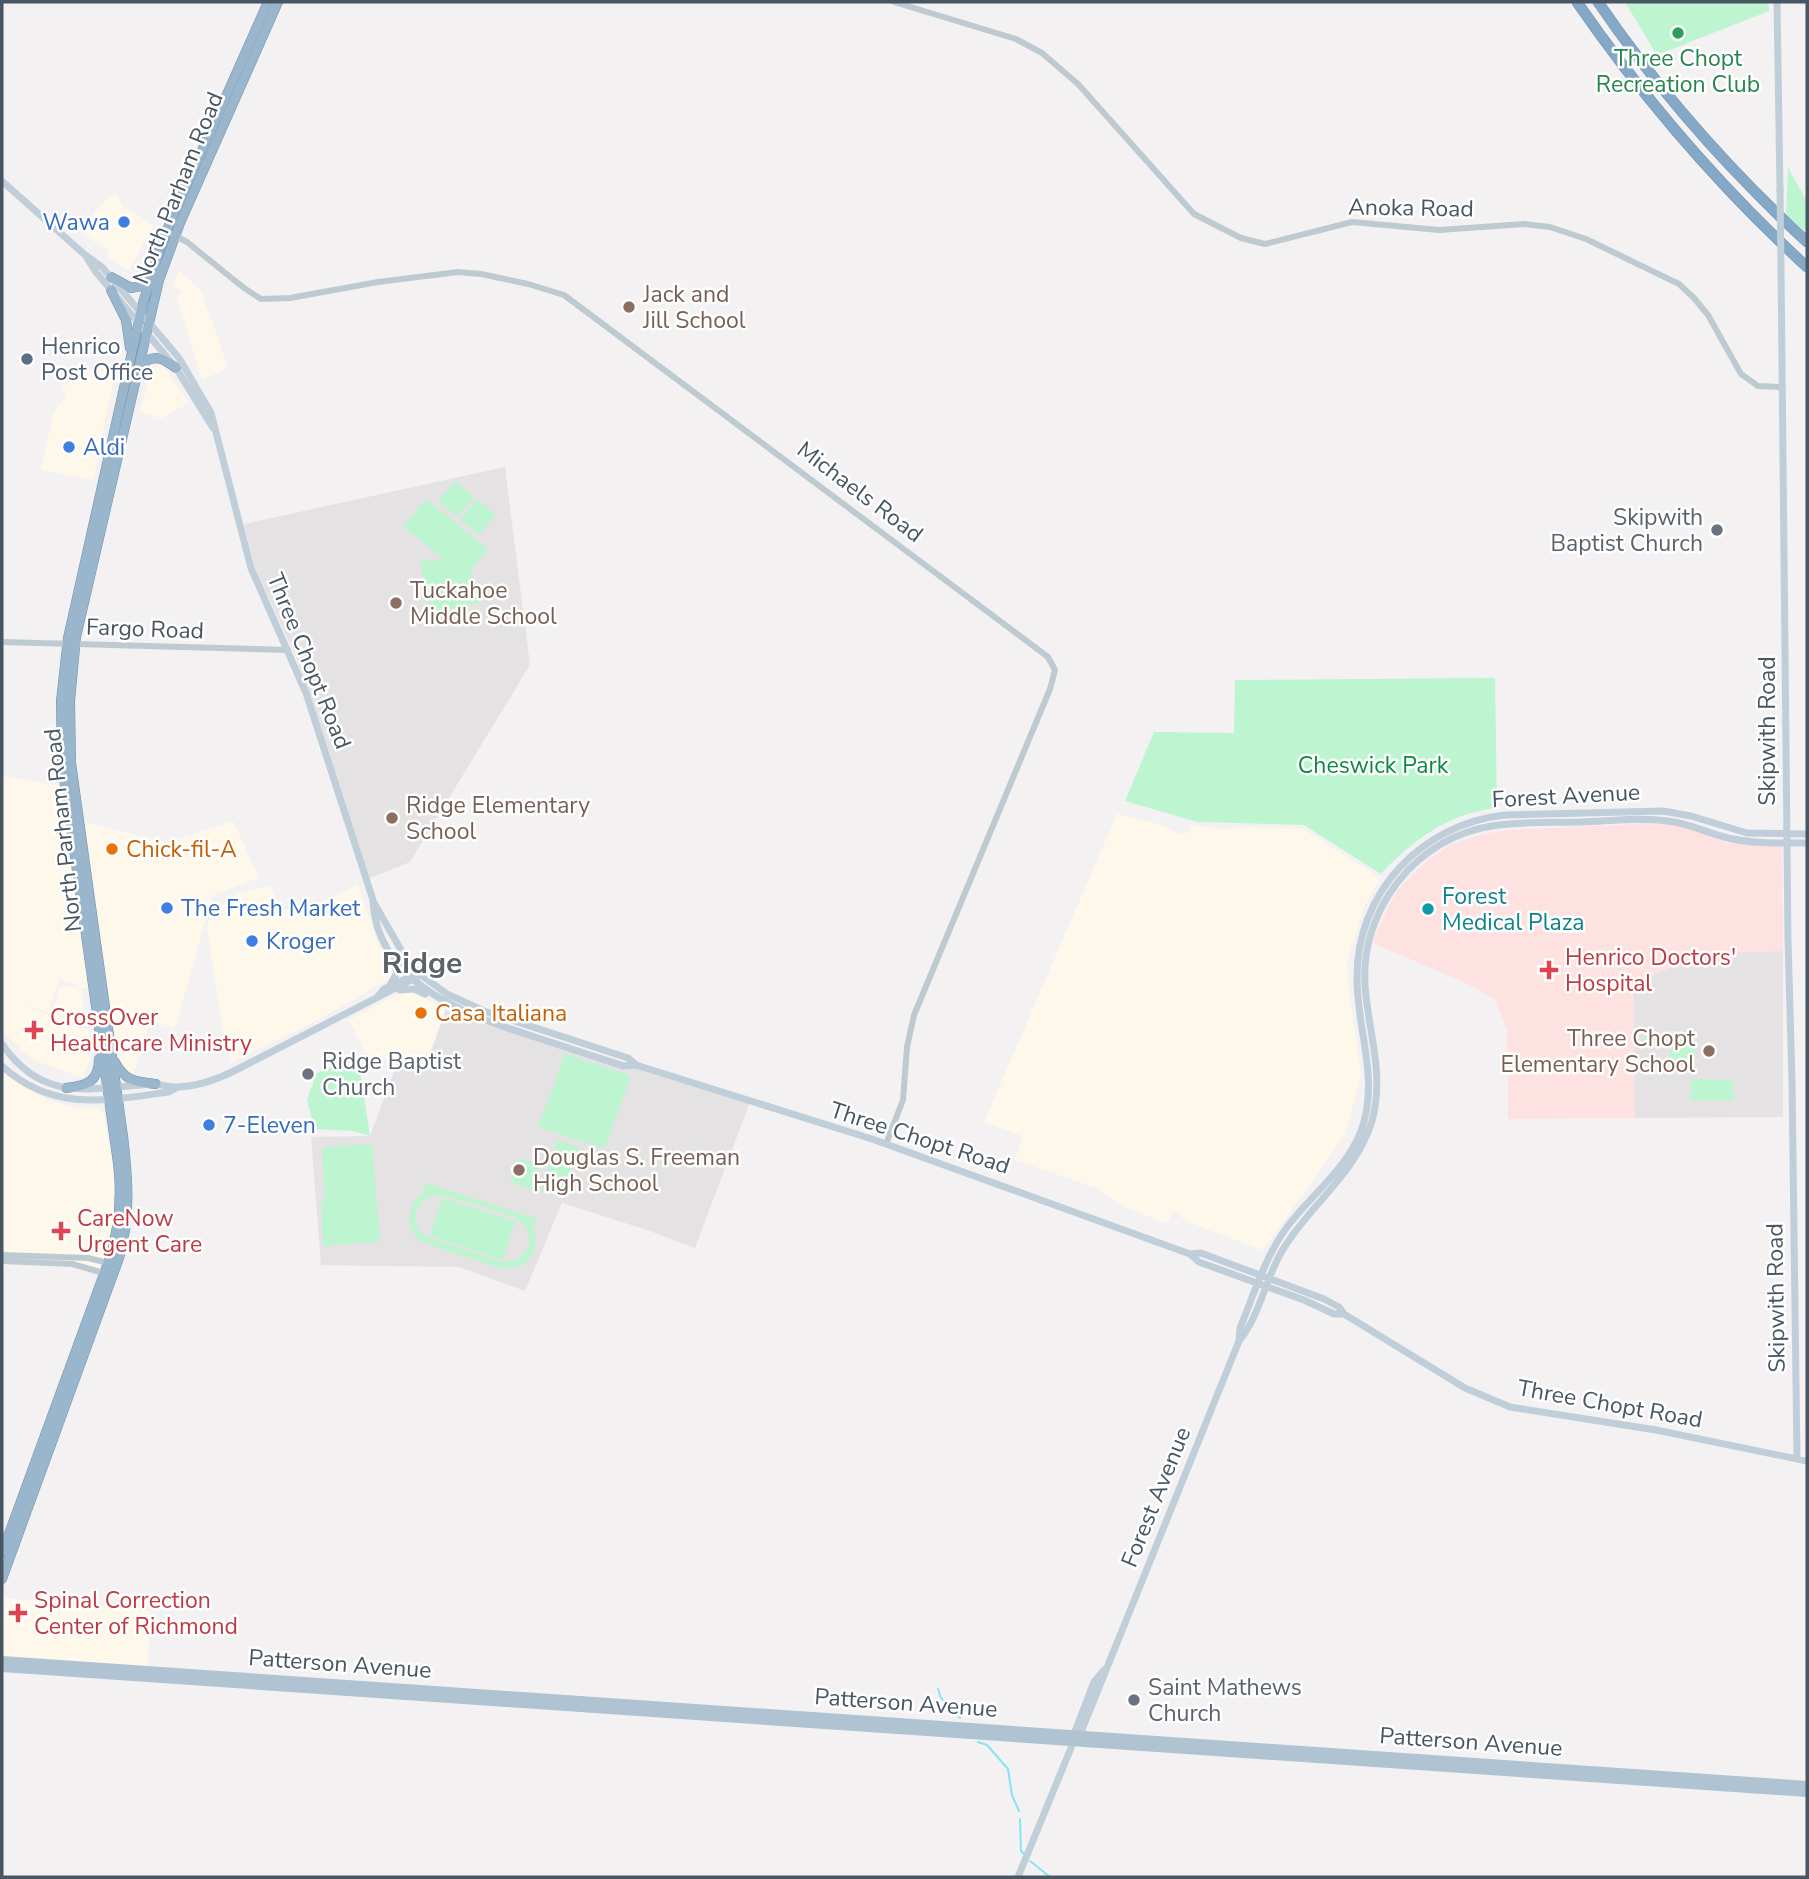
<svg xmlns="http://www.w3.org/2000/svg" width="1809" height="1879" viewBox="0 0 1809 1879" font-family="'Nunito Sans',sans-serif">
<rect width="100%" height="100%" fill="#f4f1f2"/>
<path fill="#fef8eb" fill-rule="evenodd" d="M116 194 124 208 154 225 129 270 106 257 109 251 86 236 93 215 104 201Z
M178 270 201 290 228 368 202 380 177 298 183 292 174 284Z
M101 363 112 371 114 377 93 480 41 470 54 411 66 398 61 388Z
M161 363 189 403 161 418 139 412 147 388 148 372Z
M2 776 58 785 90 989 81 987 85 1019 70 1023 89 1030 91 1057 83 1078 32 1059 2 1031V998L4 995H2ZM59 979 80 986 60 987 51 1016 11 998 48 1013Z
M1117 814 1158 824 1181 834 1190 832V825L1224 830 1248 827 1303 829 1381 878 1365 905 1347 962 1349 991 1361 1075 1346 1133 1263 1250 1188 1222 1173 1210 1167 1223 1124 1207 1096 1188 1015 1160 1023 1136 984 1122Z
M81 821 167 843 233 821 259 878 213 895 175 1028 151 1021 132 1078 122 1067 119 1059Z
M358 885 379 947 392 965 394 972 392 977 323 1017 232 1062 224 1036 207 928 211 913 238 893 270 886 282 912 289 909 292 915Z
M410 991 420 994 445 1010 424 1071 365 1053 349 1020 400 993Z
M2 1072 43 1098 79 1109 98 1108 103 1111 112 1161 118 1172 120 1199 103 1276 78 1267 2 1264Z
M2 1598 150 1611 148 1665 135 1670 2 1660Z"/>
<path fill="#e5e2e4" d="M505 467 530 665 410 862 367 879 296 657 255 568 244 524Z
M1783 951V1117L1635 1118 1633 985 1693 956 1712 953Z
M449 1001 480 1016 750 1102 695 1248 650 1231 562 1203 525 1291 459 1267 321 1265 311 1137 370 1136 397 1064 424 1072Z"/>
<path fill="#fee2e1" d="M1660 823 1692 829 1728 843 1782 847 1783 951 1712 953 1693 956 1633 985 1635 1118 1508 1119 1507 1030 1494 999 1468 984 1373 943 1383 918 1396 892 1424 863 1450 845 1479 835 1506 830Z"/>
<path fill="#bcf5cf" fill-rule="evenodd" d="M1631 2H1768L1769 11 1657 55 1626 4Z
M1788 167 1807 202V233L1786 214Z
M455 481 474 497 457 517 438 501Z
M426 499 488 549 470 571 475 580 480 602 437 612 430 611 420 561 445 560 403 527Z
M477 499 496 515 479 535 460 519Z
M1495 678 1497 808C1451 812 1411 841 1381 874L1304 825 1197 822 1125 801 1154 732 1234 733 1235 680Z
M1646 1032 1665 1039 1661 1049 1643 1043Z
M1670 1040H1695V1064H1681L1680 1070H1670Z
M565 1054 631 1076 606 1146 603 1148 538 1127Z
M339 1064 360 1071 370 1136 353 1131 314 1129 307 1099 313 1084 312 1075Z
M1691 1079 1733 1080V1100H1691Z
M557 1140 579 1147 563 1197 541 1190Z
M372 1144 380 1242 323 1246 321 1202 325 1201 322 1151 325 1147Z
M519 1158 540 1165 532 1190 510 1182Z
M426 1183 537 1219 535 1225 532 1224 536 1237 534 1253 526 1263 511 1269 500 1268 422 1242C403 1228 406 1203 426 1191L424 1190ZM440 1195C456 1199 508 1213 520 1221 529 1227 532 1241 526 1251 521 1260 512 1262 502 1262L429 1238 421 1232 416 1224C414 1206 423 1196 440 1195Z
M442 1198 515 1221 503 1260 430 1236Z"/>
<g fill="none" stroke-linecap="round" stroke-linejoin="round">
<path stroke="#85e5f7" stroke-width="2" d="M938 1689 941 1698 960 1718
M978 1742 987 1745 1008 1769 1012 1795 1019 1811
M1020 1819 1021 1851 1024 1854
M1030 1861 1050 1877"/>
<g stroke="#6f93b1" stroke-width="10">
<path id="trunk" d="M111 277 131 288 141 286 147 278
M111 290 126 320 130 348
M141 370 146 361C158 354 166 361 176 368
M115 1062C125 1081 135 1082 156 1084
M66 1088C86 1086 99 1082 99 1059
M2 1553 108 1263C119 1231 122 1197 118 1163L62 764 61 701 68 638 143 303 160 248 171 220 268 2
M2 1579 119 1258C131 1217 128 1178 123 1136L71 763 70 701 76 637 159 280 180 223 278 2"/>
</g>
<g stroke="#6f93b1" stroke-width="11">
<path id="motorway" d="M1577 2C1644 99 1721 188 1807 267
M1598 2C1658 90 1729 170 1807 242"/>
</g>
<path stroke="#becad2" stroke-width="6" d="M894 2 1016 39 1042 53 1078 84 1194 214 1241 238 1265 244 1352 222 1439 230 1524 224 1550 227 1586 239 1679 284 1694 298 1708 315 1741 374 1758 386 1782 387
M172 234 187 242 244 288 261 299 290 298 378 282 458 272 481 274 528 284 564 295 1048 657 1055 670 1050 689 914 1015 907 1047 903 1100 886 1144
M2 642 288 650
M2 1255 88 1258 108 1263 109 1267
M2 1261 72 1264 107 1274"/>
<path stroke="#c0ceda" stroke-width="7" d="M1777 2 1780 190
M2 181 84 254 102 267 179 358 211 413 251 568 306 693 373 900C376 983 466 1015 532 1036 562 1046 593 1056 623 1066L636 1065 872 1139 1190 1254 1199 1262 1304 1300 1334 1314H1344
M87 258 96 272 176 368 213 428
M1781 268 1788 939 1792 1081 1797 1459
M373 901 405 957 421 975 447 994 484 1011 628 1058 636 1065
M391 983 397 973 393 959
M400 990 414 989 425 994
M378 996 384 989 412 976
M2 1044C43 1104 91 1088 153 1084 161 1084 170 1088 179 1087 199 1086 218 1079 236 1070L421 975
M2 1066C53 1112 105 1101 168 1092L176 1088
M1190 1254 1201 1253 1324 1299 1339 1307 1344 1314 1465 1388 1510 1407 1656 1430 1807 1461
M1239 1341 1240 1328C1254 1294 1265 1257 1287 1227 1311 1195 1346 1170 1361 1131 1380 1079 1357 1031 1357 979 1356 893 1421 824 1505 815L1663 811 1691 816 1747 833 1807 834
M1079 1737 1239 1341C1260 1315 1265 1280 1282 1251 1309 1205 1356 1174 1372 1121 1385 1073 1368 1032 1365 985 1360 909 1417 837 1492 826 1521 821 1552 823 1582 822 1610 821 1639 817 1667 821 1689 823 1707 833 1728 838 1754 844 1781 843 1807 843
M1018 1877 1071 1748 1074 1734 1094 1682 1104 1670"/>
<path stroke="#afc3d3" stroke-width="8" d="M2 1660 1807 1785
M2 1668 1807 1793"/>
<use href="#trunk" stroke="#9ab6cc" stroke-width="9"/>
<use href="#motorway" stroke="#84a8c5" stroke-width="10"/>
<path stroke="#c0ceda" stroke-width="7" d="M1780 190 1781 268"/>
</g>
<circle fill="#2e9e5b" stroke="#fff" stroke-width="2.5" cx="1678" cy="33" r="7"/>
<g fill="#3f7fe0" stroke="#fff" stroke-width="2.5">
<circle cx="124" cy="222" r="7"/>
<circle cx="69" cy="447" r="7"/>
<circle cx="167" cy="908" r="7"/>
<circle cx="252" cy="941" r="7"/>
<circle cx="209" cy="1125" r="7"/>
</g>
<g fill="#8d6e63" stroke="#fff" stroke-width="2.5">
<circle cx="629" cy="307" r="7"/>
<circle cx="396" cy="603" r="7"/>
<circle cx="392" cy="818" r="7"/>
<circle cx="1709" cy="1051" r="7"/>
<circle cx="519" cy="1170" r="7"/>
</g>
<circle fill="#5c6f8a" stroke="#fff" stroke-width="2.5" cx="27" cy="359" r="7"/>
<g fill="#6b7280" stroke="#fff" stroke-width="2.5">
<circle cx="1717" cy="530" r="7"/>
<circle cx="308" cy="1074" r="7"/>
<circle cx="1134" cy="1700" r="7"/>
</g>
<g fill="#e8710a" stroke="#fff" stroke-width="2.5">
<circle cx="112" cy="849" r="7"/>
<circle cx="421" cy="1013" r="7"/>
</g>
<circle fill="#0f9aa8" stroke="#fff" stroke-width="2.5" cx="1428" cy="909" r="7"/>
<g fill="#e0444e" stroke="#fff" stroke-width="2.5">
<path d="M1545.5 959.5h7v7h7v7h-7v7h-7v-7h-7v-7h7z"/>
<path d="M30.5 1019.5h7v7h7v7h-7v7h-7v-7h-7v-7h7z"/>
<path d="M57.5 1220.5h7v7h7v7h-7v7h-7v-7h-7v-7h7z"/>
<path d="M14.5 1602.5h7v7h7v7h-7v7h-7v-7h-7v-7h7z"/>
</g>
<g text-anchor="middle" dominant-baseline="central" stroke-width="5" stroke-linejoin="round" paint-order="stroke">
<g font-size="23" fill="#27864d" stroke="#fff">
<text x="1678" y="58">Three Chopt<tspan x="1678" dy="26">Recreation Club</tspan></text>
</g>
<g font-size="23" fill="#475662" stroke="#fff">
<text transform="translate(178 188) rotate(-68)">North Parham Road</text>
<text transform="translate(1411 208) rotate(1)">Anoka Road</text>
<text transform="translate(860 492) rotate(37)">Michaels Road</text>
<text transform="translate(145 629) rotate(2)">Fargo Road</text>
<text transform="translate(309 661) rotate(68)">Three Chopt Road</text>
<text transform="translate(1767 731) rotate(-90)">Skipwith Road</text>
<text transform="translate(1566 796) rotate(-3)">Forest Avenue</text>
<text transform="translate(63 830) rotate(-96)">North Parham Road</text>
<text transform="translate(920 1138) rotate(18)">Three Chopt Road</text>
<text transform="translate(1776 1298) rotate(-91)">Skipwith Road</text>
<text transform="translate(1610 1404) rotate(10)">Three Chopt Road</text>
<text transform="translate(1156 1497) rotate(-68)">Forest Avenue</text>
<text transform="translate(340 1664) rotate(4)">Patterson Avenue</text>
<text transform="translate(906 1703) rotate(4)">Patterson Avenue</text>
<text transform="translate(1471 1742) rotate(4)">Patterson Avenue</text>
</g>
<g font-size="23" fill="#366cbe" stroke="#fff" text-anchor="start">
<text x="110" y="222" text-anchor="end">Wawa</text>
<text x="83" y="447">Aldi</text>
<text x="181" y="908">The Fresh Market</text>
<text x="266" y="941">Kroger</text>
<text x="223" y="1125">7-Eleven</text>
</g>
<g font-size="23" fill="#785e54" stroke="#fff" text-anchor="start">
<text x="643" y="294">Jack and<tspan x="643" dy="26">Jill School</tspan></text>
<text x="410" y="590">Tuckahoe<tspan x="410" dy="26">Middle School</tspan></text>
<text x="406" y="805">Ridge Elementary<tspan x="406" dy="26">School</tspan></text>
<text x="1695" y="1038" text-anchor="end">Three Chopt<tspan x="1695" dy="26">Elementary School</tspan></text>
<text x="533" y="1157">Douglas S. Freeman<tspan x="533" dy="26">High School</tspan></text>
</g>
<g font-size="23" fill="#4e5e75" stroke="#fff" text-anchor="start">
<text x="41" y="346">Henrico<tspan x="41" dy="26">Post Office</tspan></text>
</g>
<g font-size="23" fill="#5b616d" stroke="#fff" text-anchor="start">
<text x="1703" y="517" text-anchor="end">Skipwith<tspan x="1703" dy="26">Baptist Church</tspan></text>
<text x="322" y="1061">Ridge Baptist<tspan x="322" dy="26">Church</tspan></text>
<text x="1148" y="1687">Saint Mathews<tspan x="1148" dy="26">Church</tspan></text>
</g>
<g font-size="23" fill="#0d8843" stroke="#fff">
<text x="1373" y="765">Cheswick Park</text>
</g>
<g font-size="23" fill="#c56008" stroke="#fff" text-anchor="start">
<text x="126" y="849">Chick-fil-A</text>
<text x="435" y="1013">Casa Italiana</text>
</g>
<g font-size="23" fill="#0d838f" stroke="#fff" text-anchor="start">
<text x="1442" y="896">Forest<tspan x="1442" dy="26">Medical Plaza</tspan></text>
</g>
<g font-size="23" fill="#be3a42" stroke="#fff" text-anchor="start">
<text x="1565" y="957">Henrico Doctors'<tspan x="1565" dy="26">Hospital</tspan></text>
<text x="50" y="1017">CrossOver<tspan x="50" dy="26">Healthcare Ministry</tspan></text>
<text x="77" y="1218">CareNow<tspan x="77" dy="26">Urgent Care</tspan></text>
<text x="34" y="1600">Spinal Correction<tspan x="34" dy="26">Center of Richmond</tspan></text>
</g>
<g font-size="30" font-weight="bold" fill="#5d6267" stroke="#fff">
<text x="422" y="963">Ridge</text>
</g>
</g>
<rect width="1809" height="1879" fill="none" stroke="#475662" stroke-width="7"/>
</svg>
